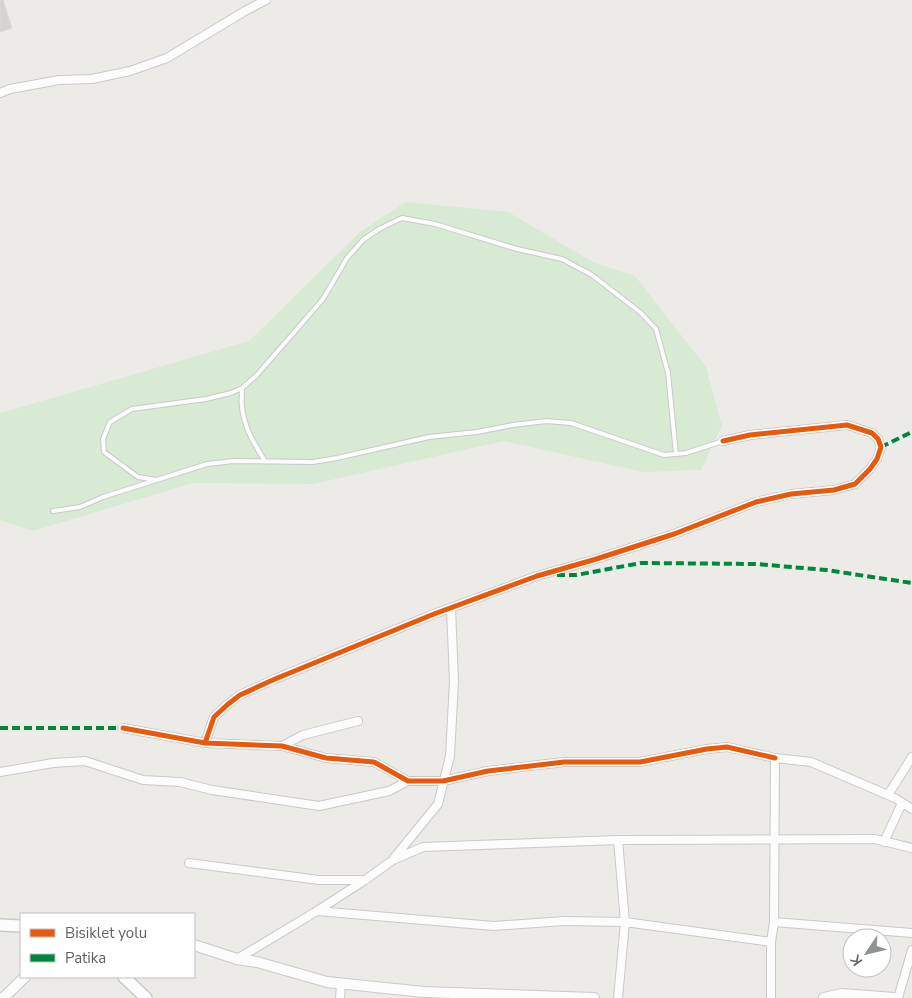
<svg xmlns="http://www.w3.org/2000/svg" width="912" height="998" viewBox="0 0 912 998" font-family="'Nunito Sans',sans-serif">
<rect width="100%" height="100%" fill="#edebe8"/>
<path fill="#d8ead3" d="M406 202 508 212 595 263 635 276 706 367 722 426 701 470 643 472 504 441 313 484 193 483 33 531 0 520V413L249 341 361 231Z"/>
<path fill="#d5d3d2" stroke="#dcdad7" d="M0 0H3L12 28 0 32Z"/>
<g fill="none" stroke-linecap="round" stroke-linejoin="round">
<g stroke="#c9c9c9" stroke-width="6">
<path id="service" d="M242 388C242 394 241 401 242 407 244 428 255 445 265 461
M157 480 138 477 104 452 103 439 110 422 132 409 206 399 231 393 242 388 256 376 323 299 347 258 364 239 381 228 402 218 435 224 517 249 562 259 592 275 641 313 656 329 668 373 676 454
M53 511 80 507 103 497 207 464 234 461 313 462 337 458 429 437 477 432 513 425 546 421 571 423 664 455 686 453 723 441"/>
</g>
<g stroke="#c9c9c9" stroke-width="10">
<path id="minor" d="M0 93 10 89 59 80 92 79 130 71 167 58 245 11 266 0
M123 728 205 743 282 746 326 758 374 762 408 781H443L488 771 564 762H640L707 749 727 747 775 758
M205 743 214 717 227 705 240 695 275 679 434 614 537 576 593 560 674 534 756 502 791 494 834 490 855 484 870 469 877 459 881 447 878 439 872 433 847 425 750 435 723 441
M282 746 303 735 358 721
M0 772 53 763 85 761 143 780 180 782 212 790 319 806 389 791 408 781
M888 795 912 757
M618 840 875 839 912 848
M884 842 902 803
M394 858 438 804 450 756 454 681 451 608
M189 863 319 880H365
M317 911 494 926 564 921 625 922 771 942
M774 922 912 933
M237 959 317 911 365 880 393 860 423 847 618 840 625 922 618 998
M340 998 341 984
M771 998V942L774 922 775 758 811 762 895 798 912 809
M898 998 912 950"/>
</g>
<g stroke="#c9c9c9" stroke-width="12">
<path id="tertiary" d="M194 945 237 959 257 962 327 982 424 992 594 998
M3 998 25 977
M824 998 842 994 894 998"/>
</g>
<g stroke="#c8c9c9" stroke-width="14">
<path id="secondary" d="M0 925 21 926
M124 977 146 998"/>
</g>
<use href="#service" stroke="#fcfcfc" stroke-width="4"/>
<use href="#minor" stroke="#fcfcfc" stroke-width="8"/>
<use href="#tertiary" stroke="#fcfcfc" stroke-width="10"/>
<use href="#secondary" stroke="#fcfcfc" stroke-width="11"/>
<path stroke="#00873e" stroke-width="4" stroke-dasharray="8 4" stroke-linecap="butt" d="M881 447 912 432
M557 575H576L641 563 756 564 826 570 912 583
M0 728H123"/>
<g stroke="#fff" stroke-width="8">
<path id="cycleway" d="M123 728 205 743 282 746 326 758 374 762 408 781H443L488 771 564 762H640L707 749 727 747 775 758
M205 743 214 717 227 705 240 695 275 679 434 614 537 576 593 560 674 534 756 502 791 494 834 490 855 484 870 469 877 459 881 447 878 439 872 433 847 425 750 435 723 441"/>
</g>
<use href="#cycleway" stroke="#e8590c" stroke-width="5"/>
</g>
<rect x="20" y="913" width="175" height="65" fill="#ffffff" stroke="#bec1c2"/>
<rect x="30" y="929" width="25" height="8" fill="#e8590c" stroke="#bec1c2"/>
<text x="65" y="938" font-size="15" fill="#5d6367">Bisiklet yolu</text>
<rect x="30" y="954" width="25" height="8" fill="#00873e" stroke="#bec1c2"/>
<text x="65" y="963" font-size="15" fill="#5d6367">Patika</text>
<g transform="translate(867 953) rotate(235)"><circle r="24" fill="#ffffff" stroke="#bec1c2"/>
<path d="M0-4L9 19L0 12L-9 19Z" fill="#8f9394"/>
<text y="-8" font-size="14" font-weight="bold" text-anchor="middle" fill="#5d6367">K</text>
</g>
</svg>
